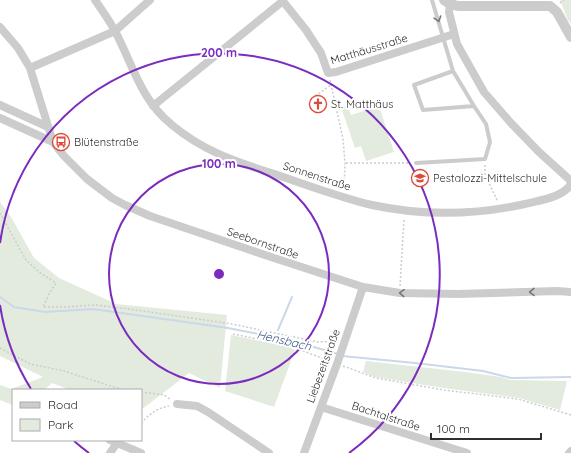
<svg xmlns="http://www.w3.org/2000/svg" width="571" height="453" viewBox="0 0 571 453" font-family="Quicksand,sans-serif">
<rect width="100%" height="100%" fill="#fff"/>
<path fill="#e2ebdd" d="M560 0H571V24L568 20Z
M347 105 351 115 379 106 394 152 366 161 361 146 355 148 341 107Z
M0 202 11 217 34 258 59 278 116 304 227 315 220 388 189 373 141 410V390H70L52 383 44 390H13V405L0 400V385L11 389 43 377 0 356Z
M231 335 286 346 295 350 274 407 225 391Z
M366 361 465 372 501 377 510 380 567 381 560 410 519 398 444 388 375 377 363 372Z"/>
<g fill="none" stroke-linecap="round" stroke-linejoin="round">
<path stroke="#cad8ea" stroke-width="2" d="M0 297 14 307 45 312 93 309 228 328 293 341 338 354
M278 330 292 297
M342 356 415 363 483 371 511 378 571 377"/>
<path stroke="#ccc" stroke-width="1.5" stroke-dasharray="2 2" stroke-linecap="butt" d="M560 3 564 0
M330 80 343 139 345 163 344 189
M315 95H317L332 84
M346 163H410
M485 165V175L498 202
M0 213 26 260 39 272 56 283 49 294 43 307H65L95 305 129 309 232 324 318 342 337 341
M400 286 404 218
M233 334 287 345 330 361
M0 348 30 364 64 371 123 390
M343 366 376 378 444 390 518 399 571 415
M141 392 164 395 171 400
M141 423C150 414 157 408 169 406"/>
<path stroke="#ccc" stroke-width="4" d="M453 71 414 85 423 110 474 106
M416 163 485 159 490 142 486 124 474 106 453 71 432 0"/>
<path stroke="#ccc" stroke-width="8" d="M95 0C102 10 109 20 115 31 133 65 140 99 172 125 207 154 241 163 283 177 313 187 342 198 372 205 423 216 475 215 525 204 540 200 562 198 571 184
M282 0 306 30 321 53 328 73 336 72 454 34
M450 4 449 12 457 44 484 92 510 122 539 152 571 181
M0 27 18 48 30 68 53 142 64 156 87 179 112 198 125 205 150 216 274 258 363 287 400 293 458 294 557 291 571 292
M30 68 115 31 150 0
M0 105 48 127
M153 106 283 1
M0 118 53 142
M177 404 197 406 208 412 269 453
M321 407 467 453
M110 440 141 453
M110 453 117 443
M304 453 337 364 363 287
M569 453 571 451"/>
<path stroke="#ccc" stroke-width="10" d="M444 0 450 4 458 6H550L557 12 571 37"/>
</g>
<defs><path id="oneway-chevron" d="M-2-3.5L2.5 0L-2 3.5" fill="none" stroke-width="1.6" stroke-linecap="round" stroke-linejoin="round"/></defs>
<g stroke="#767676">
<use href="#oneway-chevron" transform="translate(438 19) rotate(72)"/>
<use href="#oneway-chevron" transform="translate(532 292) rotate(179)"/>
<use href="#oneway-chevron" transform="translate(402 293) rotate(-177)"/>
</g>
<g fill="none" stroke="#7b2cbf" stroke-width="2">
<circle cx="219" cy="274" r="110"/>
<path d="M89 453A221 221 0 0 1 74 441M31 389A221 221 0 0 1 0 305M0 243A221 221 0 1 1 349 453"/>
</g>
<defs>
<g id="church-ring" transform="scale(0.9)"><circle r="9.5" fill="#fff" stroke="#dd4a39" stroke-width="1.5"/><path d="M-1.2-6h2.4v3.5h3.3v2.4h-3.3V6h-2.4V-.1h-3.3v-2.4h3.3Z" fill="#dd4a39"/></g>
<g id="bus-ring" transform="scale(0.9)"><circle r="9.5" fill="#fff" stroke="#dd4a39" stroke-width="1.5"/><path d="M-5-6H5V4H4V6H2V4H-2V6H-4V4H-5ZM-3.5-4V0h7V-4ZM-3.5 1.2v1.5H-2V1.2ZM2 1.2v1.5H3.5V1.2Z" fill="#dd4a39"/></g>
<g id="school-ring" transform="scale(0.9)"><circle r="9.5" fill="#fff" stroke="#dd4a39" stroke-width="1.5"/><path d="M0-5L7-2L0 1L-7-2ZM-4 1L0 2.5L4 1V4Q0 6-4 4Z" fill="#dd4a39"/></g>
</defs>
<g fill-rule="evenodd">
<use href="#church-ring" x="318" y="104"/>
<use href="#bus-ring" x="61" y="142"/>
<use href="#school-ring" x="420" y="178"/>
</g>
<g text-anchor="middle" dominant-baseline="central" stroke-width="4" stroke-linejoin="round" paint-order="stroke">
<g font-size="11" fill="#2f2f2f" stroke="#fff">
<text transform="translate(369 49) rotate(-17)">Matthäusstraße</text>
<text transform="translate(317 176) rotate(18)">Sonnenstraße</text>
<text transform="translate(263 243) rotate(19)">Seebornstraße</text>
<text transform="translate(323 366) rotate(-70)">Liebezeitstraße</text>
<text transform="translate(386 416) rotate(18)">Bachtalstraße</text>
</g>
<g font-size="11" fill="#2f2f2f" stroke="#fff" text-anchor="start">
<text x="331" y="104">St. Matthäus</text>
<text x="74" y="142">Blütenstraße</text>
<text x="433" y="178">Pestalozzi-Mittelschule</text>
</g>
<g font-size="12" font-style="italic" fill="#40618d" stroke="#fff">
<text transform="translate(284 340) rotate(13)">Hensbach</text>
</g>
</g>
<circle cx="219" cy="274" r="6" fill="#7b2cbf" stroke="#fff" stroke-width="2"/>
<g font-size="12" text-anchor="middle" font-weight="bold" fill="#7b2cbf" stroke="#fff" stroke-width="4" stroke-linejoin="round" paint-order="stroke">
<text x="219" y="57">200 m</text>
<text x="219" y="168">100 m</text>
</g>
<rect x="12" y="389" width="130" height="52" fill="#ffffff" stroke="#acacac"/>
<rect x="20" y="402" width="20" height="6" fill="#cccccc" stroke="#acacac"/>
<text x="48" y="409" font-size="12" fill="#2f2f2f">Road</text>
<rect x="20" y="419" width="20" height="12" fill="#e2ebdd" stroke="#acacac"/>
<text x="48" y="429" font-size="12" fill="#2f2f2f">Park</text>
<path d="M431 433v6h110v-6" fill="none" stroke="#2f2f2f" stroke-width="2"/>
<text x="437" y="433" font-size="12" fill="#2f2f2f" stroke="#ffffff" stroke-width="3" paint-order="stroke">100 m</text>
</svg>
